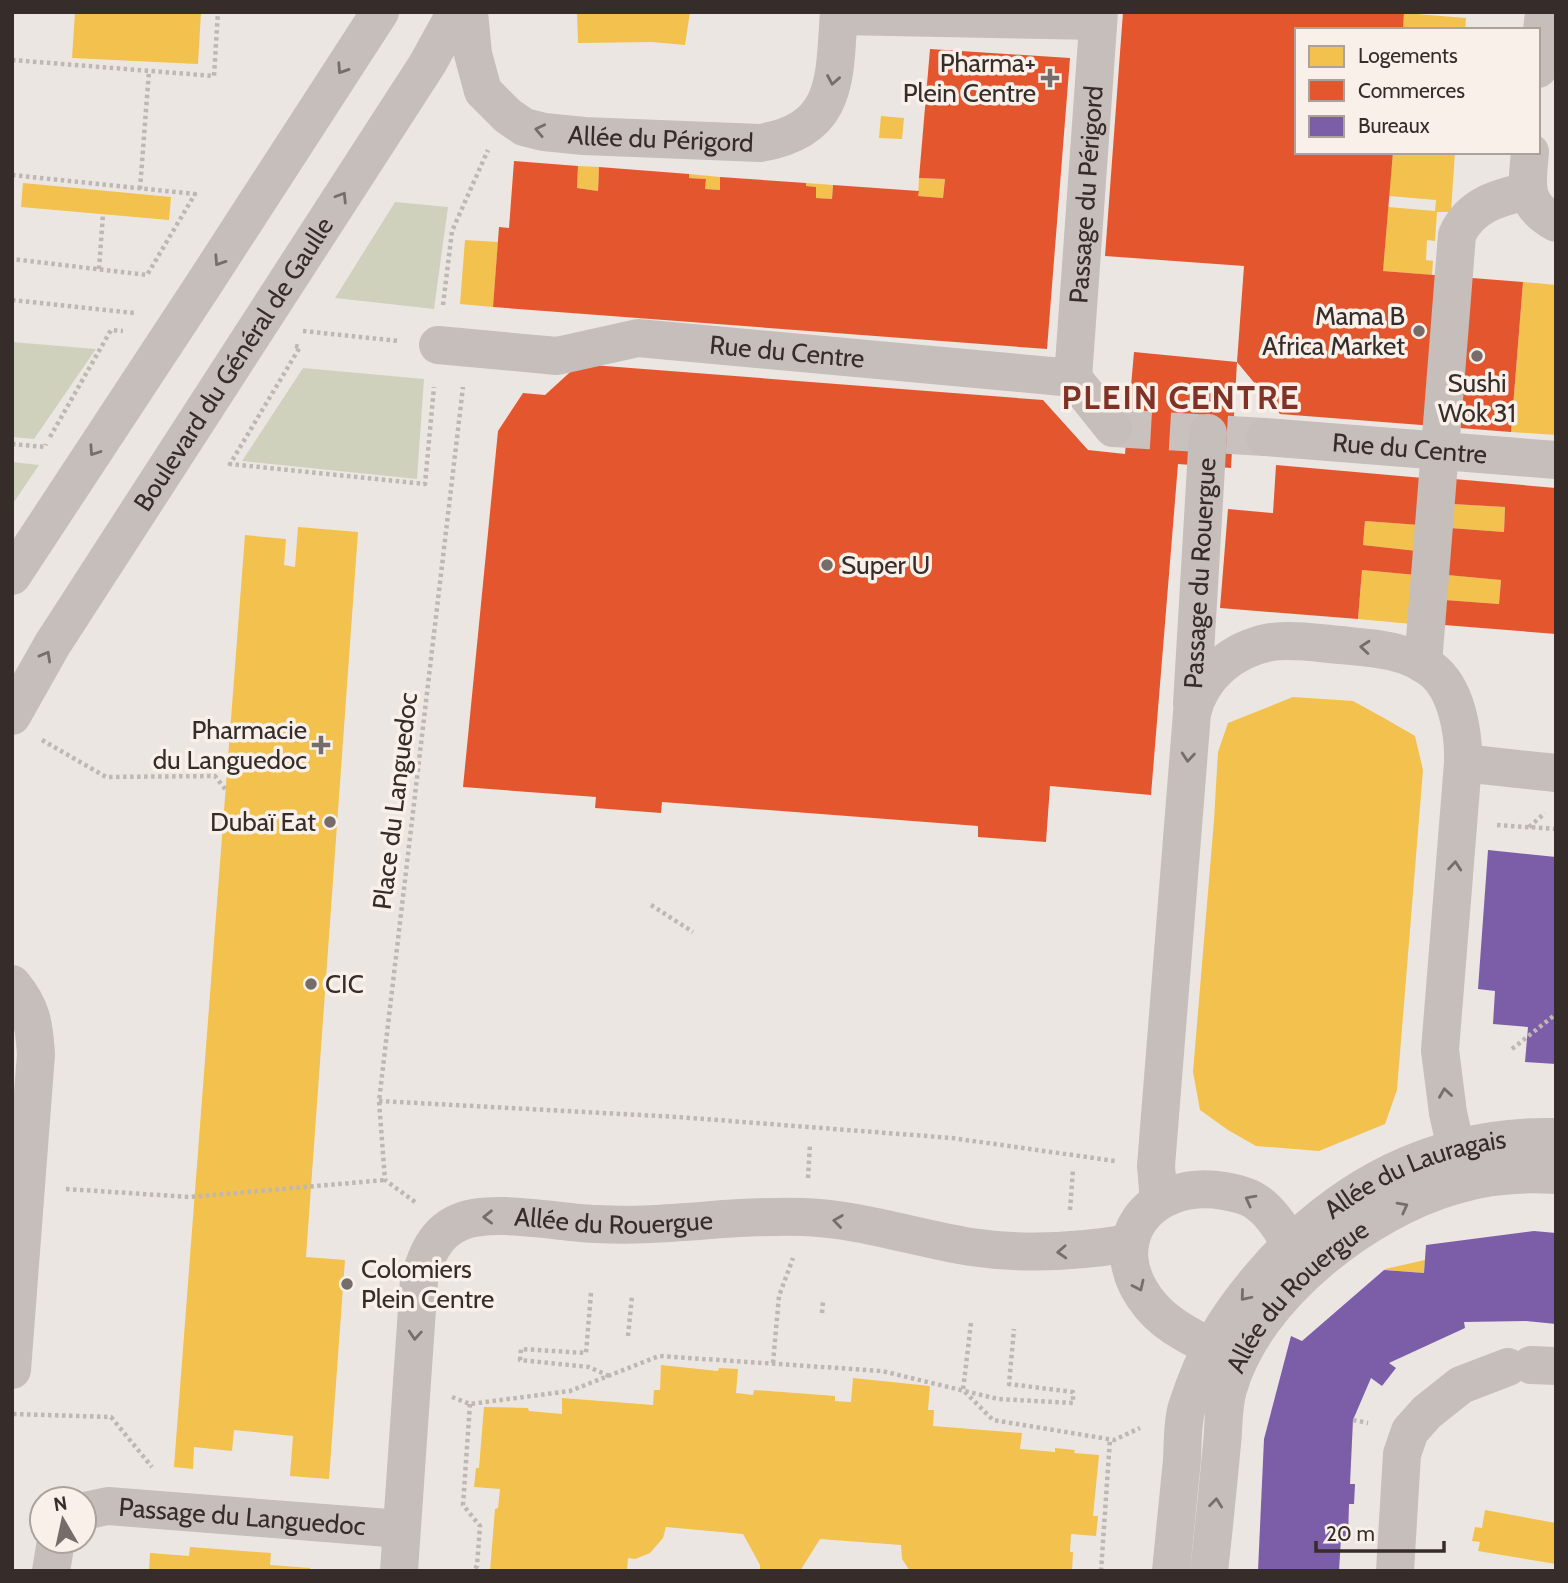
<svg xmlns="http://www.w3.org/2000/svg" width="1568" height="1583" viewBox="0 0 1568 1583" font-family="Cabin,sans-serif">
<rect width="100%" height="100%" fill="#ece6e2"/>
<path fill="#cfd1bd" d="M395 202 448 207 434 309 335 298Z
M12 342 96 349 34 439 12 437Z
M303 368 424 379 417 479 242 461Z
M12 462 39 465 12 505Z"/>
<path fill="#f2c14e" d="M75 12H201L198 64 72 58Z
M577 12H690L685 45 652 42 578 43Z
M1404 13 1466 18 1465 30H1403Z
M881 116 904 118 902 139 879 138Z
M1393 152H1455L1451 212H1437L1435 241 1427 240 1426 260 1433 261 1432 275 1383 271 1388 207 1435 211 1436 200 1389 196Z
M578 166 599 167 598 191 577 188Z
M689 174 720 177V190L705 189 706 179 689 178Z
M919 178 945 179 943 198 918 196Z
M23 183 171 197 169 220 21 207Z
M806 183 833 185 832 199 816 198V187L806 186Z
M465 240 498 242 493 307 460 304Z
M1523 282 1556 285V435L1511 432Z
M1452 504 1505 507 1504 532 1450 528Z
M1365 521 1419 525 1417 551 1363 545Z
M298 527 358 532 306 1257 345 1260 329 1479 290 1476 293 1436 234 1430 232 1451 194 1447 193 1469 174 1467 245 535 286 539 284 565 295 567Z
M1362 570 1416 575 1412 624 1358 619Z
M1447 575 1501 580 1499 604 1445 600Z
M1293 697 1353 701 1384 718 1415 736 1423 770 1397 1090 1385 1124 1319 1151 1256 1146 1228 1130 1200 1110 1193 1072 1214 820 1218 752 1228 723Z
M1425 1260 1424 1273 1385 1270V1269Z
M661 1365 718 1371 719 1368 738 1369 736 1393 753 1395 754 1390 835 1396V1401L851 1402 853 1378 930 1386 928 1410H934L933 1426 1022 1433 1020 1449 1055 1452V1448L1075 1450 1074 1453 1099 1455 1093 1516H1098L1096 1536 1071 1534 1070 1552H1073L1072 1571H910L902 1559 901 1545 820 1539 800 1571H760V1565L743 1534 666 1527 663 1538 650 1553 635 1559 628 1558 627 1571H490L495 1509 498 1508 500 1489 474 1487 476 1468H479L484 1407 528 1408 529 1411 562 1414V1398L653 1405 654 1390H660Z
M1485 1510 1556 1523V1564L1478 1551 1480 1542 1472 1541 1475 1527 1482 1528Z
M190 1547 271 1553 270 1565 310 1568V1571H149L150 1553 189 1556Z"/>
<path fill="#e4572e" d="M1123 12H1404L1403 30H1297V152H1393L1383 271 1523 282 1511 432 1280 414 1237 362 1244 266 1105 256Z
M930 49 1070 58 1047 349 493 307 499 227 509 228 514 161 578 166 577 188 598 191 599 167 689 174V178L706 179 705 189 720 190V177L806 183V186L816 187V198L832 199 833 185 919 191 918 196 943 198 945 179 919 178Z
M1134 352 1237 362 1231 468 1178 464 1151 795 1050 786 1046 842 978 837V826L662 802 661 813 595 808 596 797 463 787 498 431 523 393 545 395 579 364 1043 400 1088 450 1125 454Z
M1276 465 1423 478 1419 525 1365 521 1363 545 1417 551 1416 575 1362 570 1358 619 1220 608 1228 509 1273 513Z
M1454 479 1556 488V634L1444 625 1445 600 1499 604 1501 580 1447 575 1450 528 1504 532 1505 507 1452 504Z"/>
<path fill="#7b5ea7" d="M1488 850 1556 857V1064L1525 1062 1528 1027 1493 1024 1495 991 1478 989Z
M1534 1231 1556 1233V1324L1526 1321 1464 1322 1465 1328 1389 1363 1396 1368 1382 1386 1371 1378 1353 1420 1350 1484H1355L1354 1504H1349L1348 1538H1341L1339 1571H1258L1264 1439 1291 1336 1302 1341 1384 1270 1424 1273 1426 1245Z"/>
<g fill="none" stroke-linecap="round" stroke-linejoin="round">
<path stroke="#c8c1bd" stroke-width="38" stroke-dasharray="38 19" stroke-linecap="butt" d="M1113 428 1265 437"/>
<path stroke="#beb7b3" stroke-width="4.5" stroke-dasharray="3.5 3.5" stroke-linecap="butt" d="M12 60 214 76 218 12
M12 175 195 194 147 275 12 259
M140 189 149 71
M99 269 103 214
M12 300 134 313
M443 305 452 231 488 150
M303 331 399 341
M295 346 300 347 230 464 425 484 434 387
M50 437 111 330 123 331
M12 444 45 447 46 444
M42 740 106 777 215 776 226 790
M1497 825 1556 829
M1529 827 1545 813
M651 905 693 932
M1512 1049 1556 1014
M379 1101 678 1117 952 1138 1115 1161
M808 1178 810 1144
M66 1189 190 1197 385 1180
M415 1202 385 1180 379 1101 463 387
M1070 1210 1073 1169
M591 1293 586 1353 521 1349 520 1360 589 1367 609 1376
M822 1313 823 1301
M971 1323 963 1390 993 1420 1114 1440 1140 1428
M628 1336 632 1296
M773 1363 779 1296 793 1258
M452 1397 470 1404 570 1391 659 1356 882 1371 998 1399 1073 1403V1392L1009 1384 1014 1329
M470 1404 463 1505 480 1526 477 1566 473 1571
M13 1414 111 1417 152 1467
M1353 1420 1368 1423
M1101 1571 1110 1439"/>
<g stroke="#c5bebb" stroke-width="38">
<path id="s1" d="M469 12 473 54 483 91 508 116 524 127 544 132 584 136 760 143C840 130 834 77 839 12"/>
<path d="M839 16 1098 21"/>
<path d="M1538 69 1544 12"/>
<path d="M1530 152C1527 186 1522 204 1556 223"/>
<path id="s2" d="M438 345 557 356 638 338 1073 378 1113 428"/>
<path id="s3" d="M1073 378 1099 12"/>
<path id="s4" d="M1265 437 1556 460"/>
<path d="M12 576 202 287 380 12"/>
<path d="M1423 664 1457 235C1470 205 1498 198 1527 191"/>
<path id="s5" d="M1192 704 1208 433"/>
<path id="s6" d="M12 716 52 645 428 63 456 12"/>
<path d="M1463 763 1556 773"/>
<path d="M12 984C32 1008 34 1024 36 1054L12 1370"/>
<path d="M1159 1201 1156 1166 1192 713C1201 676 1232 649 1271 642 1293 639 1317 643 1340 645 1372 648 1404 649 1431 669 1457 688 1464 734 1463 763L1440 1050 1448 1113 1456 1148V1185"/>
<path d="M1233 1357C1205 1344 1171 1330 1151 1306 1098 1243 1149 1178 1224 1191 1234 1193 1246 1195 1255 1201 1277 1215 1288 1243 1304 1264"/>
<path d="M1531 1365 1556 1366"/>
<path id="s7" d="M84 1511 108 1506 401 1529"/>
<path d="M51 1571 56 1541"/>
<path id="s8" d="M399 1571 419 1280C426 1256 435 1232 460 1222 493 1208 560 1223 597 1224 666 1228 735 1214 804 1217 860 1219 916 1238 971 1247 1025 1255 1077 1252 1130 1243"/>
<path id="s9" d="M1171 1571C1175 1534 1178 1497 1182 1460 1183 1443 1182 1423 1187 1407 1204 1353 1227 1316 1263 1274 1339 1186 1438 1134 1556 1137"/>
<path id="s10" d="M1209 1571C1214 1528 1218 1486 1222 1444 1224 1425 1223 1403 1229 1386 1256 1295 1367 1210 1456 1185 1488 1175 1523 1173 1556 1175"/>
<path d="M1395 1571 1402 1454 1410 1431 1427 1412 1461 1385 1508 1367"/>
</g>
</g>
<defs><path id="oneway-chevron" d="M-2-3.5L2.5 0L-2 3.5" fill="none" stroke-width="1.6" stroke-linecap="round" stroke-linejoin="round" transform="scale(1.75)"/></defs>
<g stroke="#766e6b">
<use href="#oneway-chevron" transform="translate(342 69) rotate(123)"/>
<use href="#oneway-chevron" transform="translate(833 80) rotate(100)"/>
<use href="#oneway-chevron" transform="translate(540 130) rotate(-168)"/>
<use href="#oneway-chevron" transform="translate(342 197) rotate(-58)"/>
<use href="#oneway-chevron" transform="translate(219 261) rotate(123)"/>
<use href="#oneway-chevron" transform="translate(94 451) rotate(124)"/>
<use href="#oneway-chevron" transform="translate(1365 647) rotate(-175)"/>
<use href="#oneway-chevron" transform="translate(46 656) rotate(-61)"/>
<use href="#oneway-chevron" transform="translate(1188 757) rotate(95)"/>
<use href="#oneway-chevron" transform="translate(1455 866) rotate(-85)"/>
<use href="#oneway-chevron" transform="translate(1445 1093) rotate(-98)"/>
<use href="#oneway-chevron" transform="translate(1250 1200) rotate(-152)"/>
<use href="#oneway-chevron" transform="translate(1403 1207) rotate(-28)"/>
<use href="#oneway-chevron" transform="translate(488 1217) rotate(179)"/>
<use href="#oneway-chevron" transform="translate(838 1221) rotate(-172)"/>
<use href="#oneway-chevron" transform="translate(1062 1252) rotate(177)"/>
<use href="#oneway-chevron" transform="translate(1139 1286) rotate(65)"/>
<use href="#oneway-chevron" transform="translate(1245 1296) rotate(130)"/>
<use href="#oneway-chevron" transform="translate(415 1335) rotate(94)"/>
<use href="#oneway-chevron" transform="translate(1216 1503) rotate(-84)"/>
</g>
<g fill="#766d6a" stroke="#f9f0e9" stroke-width="2.5">
<path d="M1046.5 67.5h7v7h7v7h-7v7h-7v-7h-7v-7h7z"/>
<circle cx="1419" cy="331" r="7"/>
<circle cx="1477" cy="356" r="7"/>
<circle cx="827" cy="565" r="7"/>
<path d="M317.5 734.5h7v7h7v7h-7v7h-7v-7h-7v-7h7z"/>
<circle cx="330" cy="822" r="7"/>
<circle cx="311" cy="984" r="7"/>
<circle cx="347" cy="1284" r="7"/>
</g>
<g text-anchor="middle" dominant-baseline="central" stroke-width="7" stroke-linejoin="round" paint-order="stroke">
<g font-size="26" fill="#362c29" stroke="#f9f0e9" text-anchor="end">
<text x="1036" y="63">Pharma+<tspan x="1036" dy="30">Plein Centre</tspan></text>
<text x="1405" y="316">Mama B<tspan x="1405" dy="30">Africa Market</tspan></text>
<text x="1477" y="383" text-anchor="middle">Sushi<tspan x="1477" dy="30">Wok 31</tspan></text>
<text x="841" y="565" text-anchor="start">Super U</text>
<text x="307" y="730">Pharmacie<tspan x="307" dy="30">du Languedoc</tspan></text>
<text x="316" y="822">Dubaï Eat</text>
<text x="325" y="984" text-anchor="start">CIC</text>
<text x="361" y="1269" text-anchor="start">Colomiers<tspan x="361" dy="30">Plein Centre</tspan></text>
</g>
<g font-size="26" fill="#362c29" stroke="#f9f0e9">
<text stroke="none"><textPath href="#s1" startOffset="273">Allée du Périgord</textPath></text>
<text stroke="none"><textPath href="#s3" startOffset="184">Passage du Périgord</textPath></text>
<text stroke="none"><textPath href="#s2" startOffset="352">Rue du Centre</textPath></text>
<text stroke="none"><textPath href="#s6" startOffset="416">Boulevard du Général de Gaulle</textPath></text>
<text stroke="none"><textPath href="#s4" startOffset="145">Rue du Centre</textPath></text>
<text stroke="none"><textPath href="#s5" startOffset="131">Passage du Rouergue</textPath></text>
<text transform="translate(395 801) rotate(-83)">Place du Languedoc</text>
<text stroke="none"><textPath href="#s9" startOffset="506">Allée du Lauragais</textPath></text>
<text stroke="none"><textPath href="#s8" startOffset="520">Allée du Rouergue</textPath></text>
<text stroke="none"><textPath href="#s10" startOffset="301">Allée du Rouergue</textPath></text>
<text stroke="none"><textPath href="#s7" startOffset="159">Passage du Languedoc</textPath></text>
</g>
<g font-size="33" font-weight="bold" letter-spacing="2" fill="#803227" stroke="#f9f0e9">
<text x="1181" y="397">PLEIN CENTRE</text>
</g>
</g>
<rect width="1568" height="1583" fill="none" stroke="#362c29" stroke-width="28"/>
<rect x="1295" y="28" width="245" height="126" fill="#f9f0e9" stroke="#aba29c" stroke-width="2"/>
<rect x="1309" y="46" width="35" height="21" fill="#f2c14e" stroke="#aba29c" stroke-width="2"/>
<text x="1358" y="63" font-size="21" fill="#362c29">Logements</text>
<rect x="1309" y="80" width="35" height="21" fill="#e4572e" stroke="#aba29c" stroke-width="2"/>
<text x="1358" y="98" font-size="21" fill="#362c29">Commerces</text>
<rect x="1309" y="116" width="35" height="21" fill="#7b5ea7" stroke="#aba29c" stroke-width="2"/>
<text x="1358" y="133" font-size="21" fill="#362c29">Bureaux</text>
<g transform="translate(63 1520) rotate(351)"><circle r="33" fill="#f9f0e9" stroke="#aba29c" stroke-width="2"/>
<path d="M0-5L12 26L0 18L-12 26Z" fill="#766d6a"/>
<text y="-10" font-size="19" font-weight="bold" text-anchor="middle" fill="#362c29">N</text>
</g>
<path d="M1316 1541v10h128v-10" fill="none" stroke="#362c29" stroke-width="3.5"/>
<text x="1326" y="1541" font-size="21" fill="#362c29" stroke="#f9f0e9" stroke-width="5" paint-order="stroke">20 m</text>
</svg>
